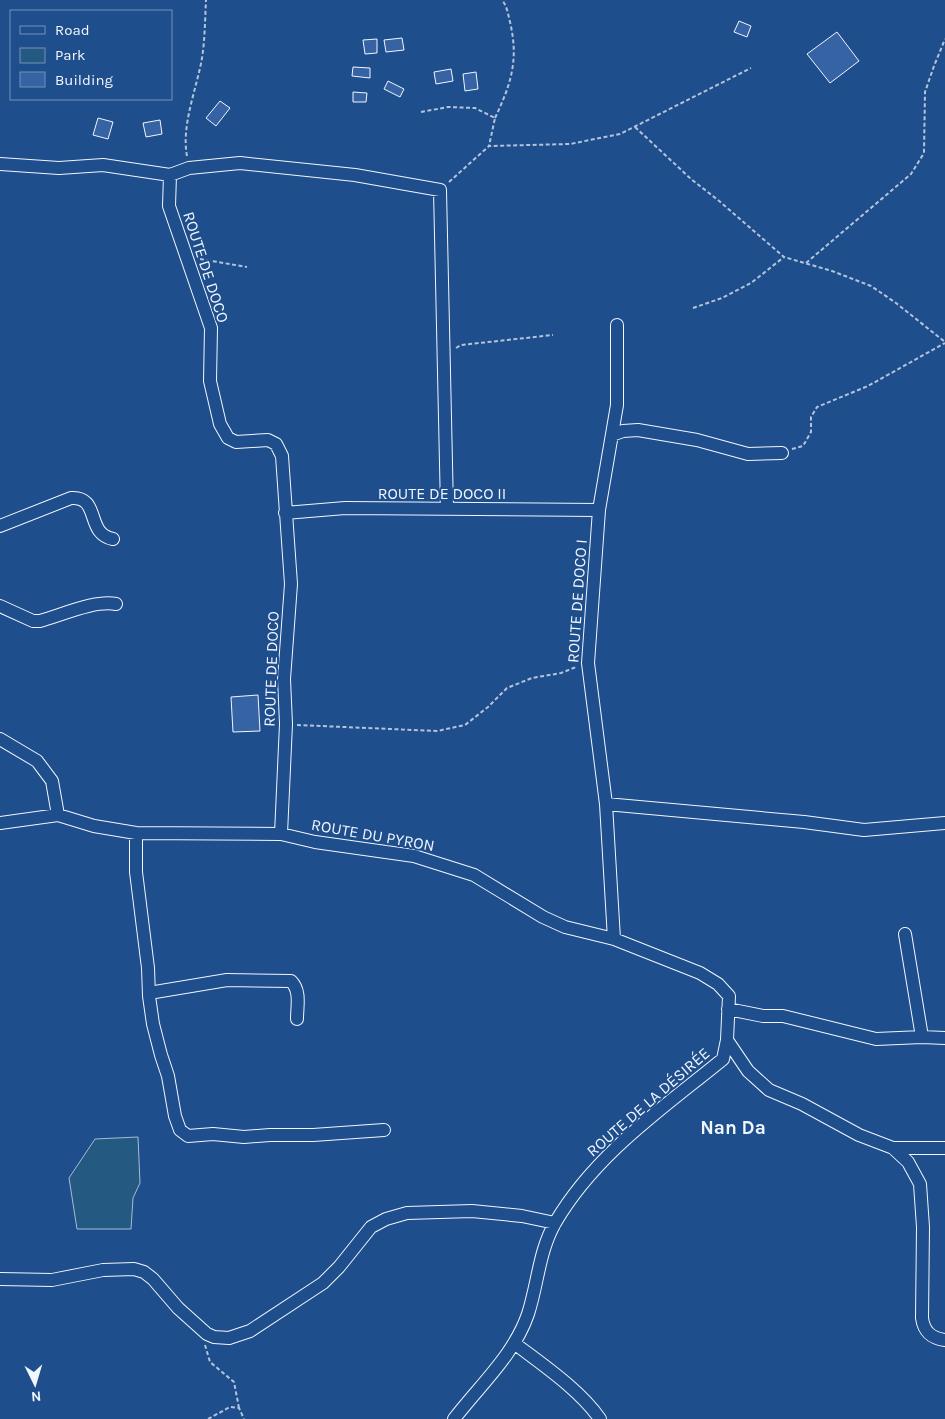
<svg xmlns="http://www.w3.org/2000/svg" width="945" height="1419" viewBox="0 0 945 1419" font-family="Karla,sans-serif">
<rect width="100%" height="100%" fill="#1f4e8c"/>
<path fill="#245a82" stroke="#a8bbd7" d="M138 1137 140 1183 133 1198 131 1229H77L69 1178 95 1139Z"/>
<path fill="#3563a3" stroke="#f2f6ff" d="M739 21 751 26 747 37 734 32Z
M837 32 859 61 830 83 807 54Z
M402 38 404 50 386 52 384 40Z
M377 39V53L365 54 363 40Z
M353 67 370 68V78L352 76Z
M451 69 453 81 436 84 434 72Z
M476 72 478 89 465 91 463 74Z
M388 81 404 89 400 97 384 89Z
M353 92 367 93 366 102H353Z
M220 101 230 108 216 126 206 118Z
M98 118 113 122 108 139 93 135Z
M160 120 162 134 146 137 143 123Z
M258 695 260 731 233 732 231 697Z"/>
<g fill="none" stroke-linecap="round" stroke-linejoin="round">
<g stroke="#f2f6ff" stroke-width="14">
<path id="minor" d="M0 164 59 168 103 165 170 175 189 168 240 163 355 175 440 190 447 509
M170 175 169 206 211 328 210 381 220 424 228 438 236 442 268 440 276 444 282 456 291 584 284 679 286 724 281 834
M612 435 623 431 638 430 697 440 748 454 782 453
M285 513 345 508 599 510
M0 526 71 498C101 496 85 534 113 539
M0 606 33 621H40C62 615 94 600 116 604
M0 739 37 761 52 781 58 815
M606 804 804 822 864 830 945 823
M0 823 58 815 94 826 136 833 281 834 315 842 414 856 474 875 543 917 565 927 614 939 700 973 718 984 729 996 727 1040 723 1059C663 1108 595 1154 555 1223 539 1251 538 1283 528 1314 514 1355 480 1385 454 1419
M136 833V872L148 968 149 996 153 1024 161 1055 168 1076 175 1116 180 1130 188 1136 213 1134 244 1137 270 1135H313L384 1130
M905 934 922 1037
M614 939 606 804 588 663 599 510 617 405V325
M149 993 227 980 291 981C301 991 297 1006 297 1019
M728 1009 763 1016H783L876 1039 922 1037 945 1038
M727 1040 748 1071 769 1090 802 1104 859 1135 893 1148 908 1162 920 1184 923 1227 922 1318C924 1332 931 1338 945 1340
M893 1148H945
M0 1279 52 1280 103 1270 134 1269 144 1272 153 1279 178 1308 207 1334 214 1337 229 1338 250 1331 323 1283 339 1267 371 1227 386 1219 407 1213 472 1211 522 1216 555 1223
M514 1343C543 1365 580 1390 600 1419"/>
</g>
<path stroke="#b3c4dc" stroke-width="2" stroke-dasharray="4 2.5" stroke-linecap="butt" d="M421 112 448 107 475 108 495 118 489 146
M495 118C511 84 519 60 510 22 508 14 507 6 502 0
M635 127 691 179 718 200 784 257 832 271 871 286 896 303 945 342
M187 156C181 125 197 88 202 58 205 39 205 19 206 0
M449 182 489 146 570 144 620 134 751 68
M200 259 247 267
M806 263 911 174 924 153 925 92 934 66 945 39
M693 308 722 298 751 283 784 257
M456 348 461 345 553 335
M792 449 803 446 811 432V417L817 407 868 386 945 343
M297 725 437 731 465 725 488 707 507 688 532 678 561 673 576 667
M205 1345 210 1362 234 1382 239 1408
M208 1419 230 1407 239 1408 244 1419"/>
<use href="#minor" stroke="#1f4e8c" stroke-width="12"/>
</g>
<g text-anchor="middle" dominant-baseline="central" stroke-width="4" stroke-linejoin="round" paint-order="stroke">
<g font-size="16" fill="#f2f6ff" stroke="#1f4e8c">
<text transform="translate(206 267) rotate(72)">ROUTE DE DOCO</text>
<text x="442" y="493">ROUTE DE DOCO II</text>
<text transform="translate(577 601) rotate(-86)">ROUTE DE DOCO I</text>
<text transform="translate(271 669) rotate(-88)">ROUTE DE DOCO</text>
<text transform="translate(373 835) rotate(10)">ROUTE DU PYRON</text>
<text transform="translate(648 1102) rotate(-41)">ROUTE DE LA DÉSIRÉE</text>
</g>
<g font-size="19" font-weight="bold" fill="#f2f6ff" stroke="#1f4e8c">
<text x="733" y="1128">Nan Da</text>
</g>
</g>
<rect x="10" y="10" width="162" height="90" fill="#1f4e8c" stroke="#7391ba"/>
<rect x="20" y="26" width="25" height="8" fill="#1f4e8c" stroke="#7391ba"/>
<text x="55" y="35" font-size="15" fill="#f2f6ff">Road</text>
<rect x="20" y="48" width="25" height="15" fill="#245a82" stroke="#7391ba"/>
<text x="55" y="60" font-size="15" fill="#f2f6ff">Park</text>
<rect x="20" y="72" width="25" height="15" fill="#3563a3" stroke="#7391ba"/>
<text x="55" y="85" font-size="15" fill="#f2f6ff">Building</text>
<g transform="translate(35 1384) rotate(175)" stroke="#1f4e8c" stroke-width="4" paint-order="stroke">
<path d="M0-4L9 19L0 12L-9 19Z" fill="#f2f6ff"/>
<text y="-8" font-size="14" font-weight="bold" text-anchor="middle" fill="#f2f6ff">N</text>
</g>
</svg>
